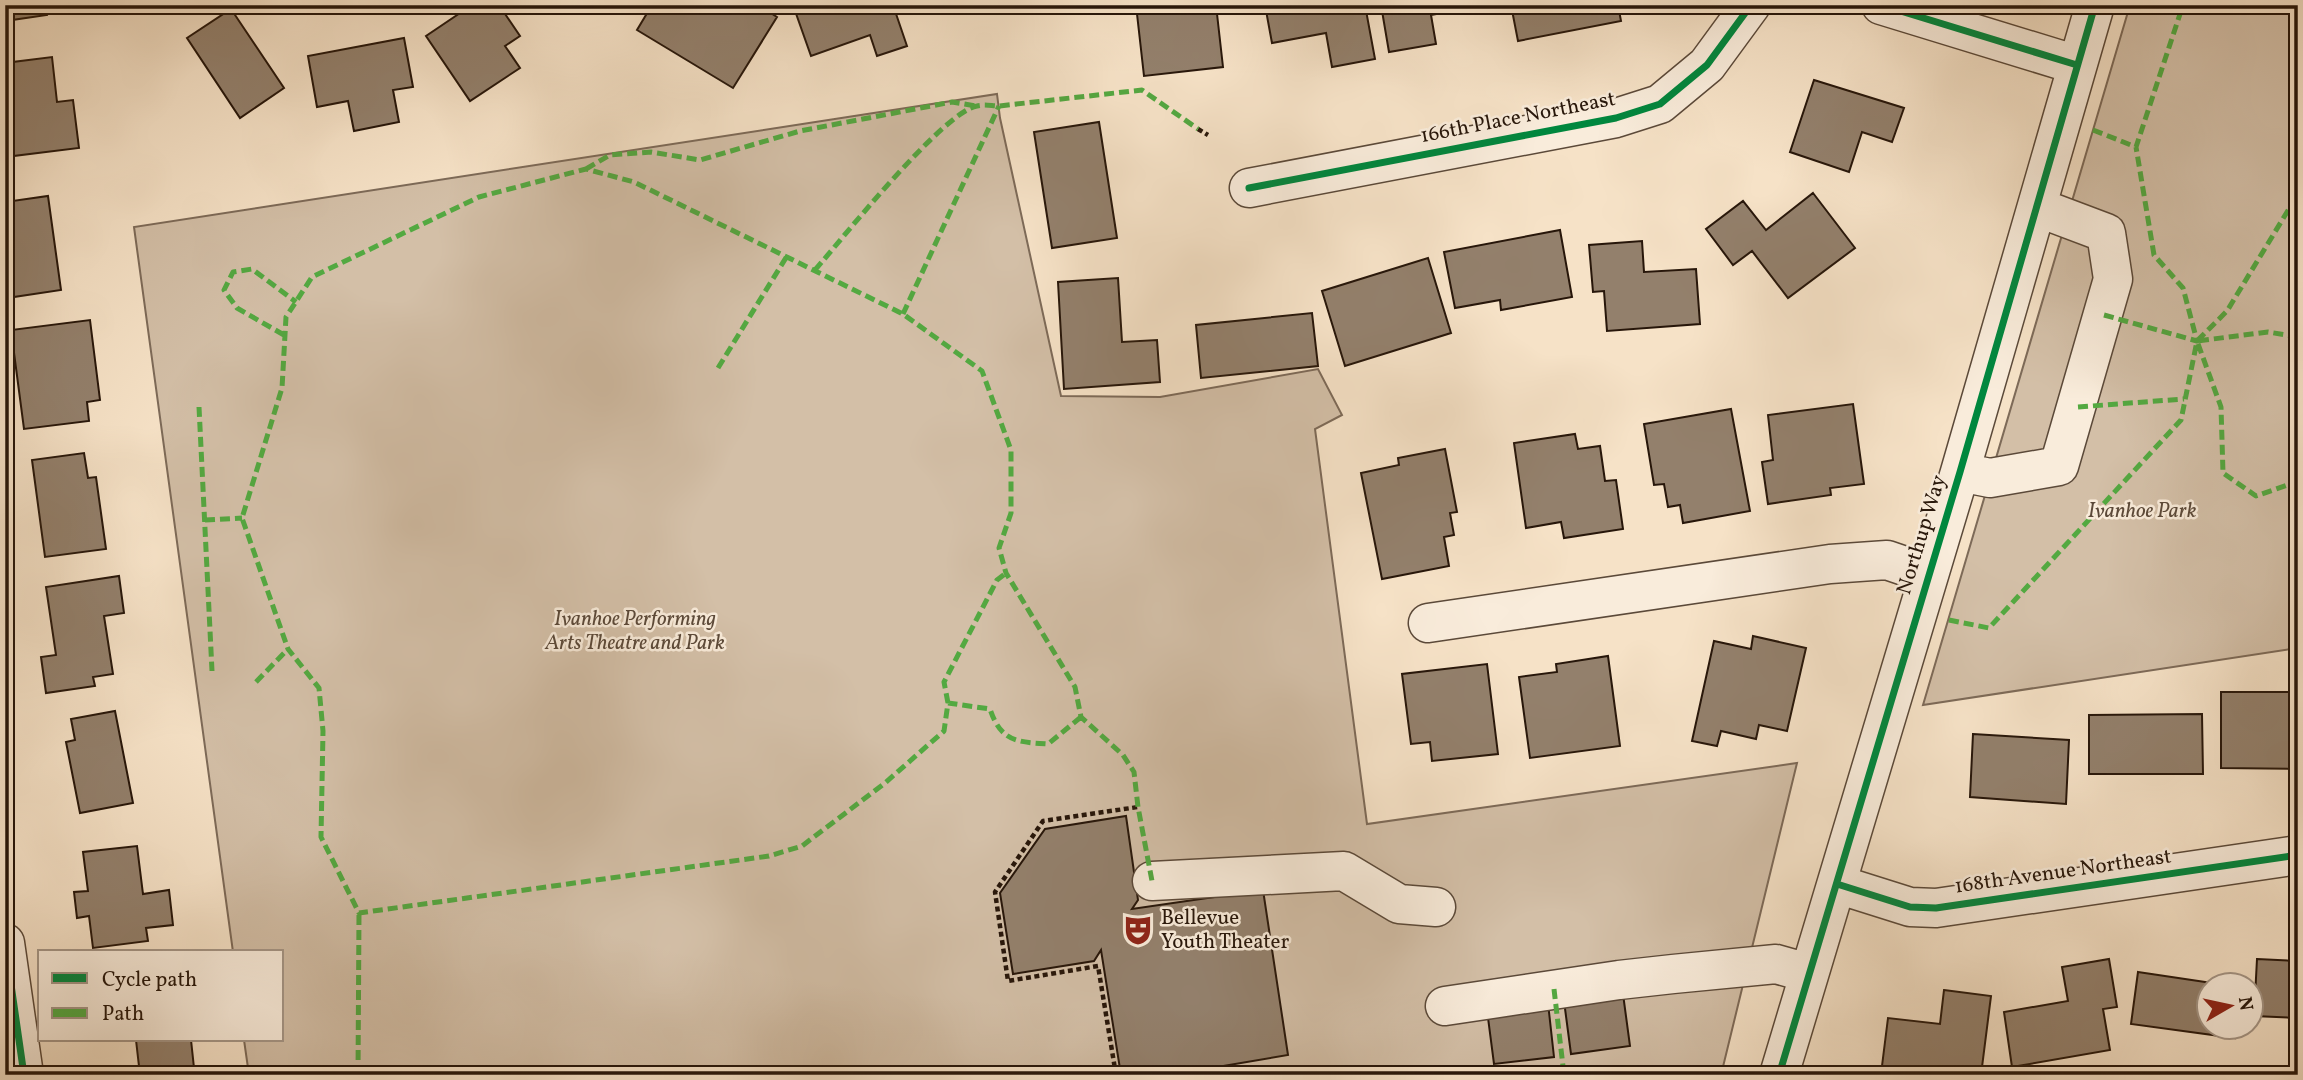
<svg xmlns="http://www.w3.org/2000/svg" width="2303" height="1080" viewBox="0 0 2303 1080" font-family="Vollkorn,serif">
<rect width="100%" height="100%" fill="#f6e2c7"/>
<filter id="stains"><feTurbulence type="fractalNoise" baseFrequency=".00286" numOctaves="4"/><feColorMatrix values="0 0 0 0 .2 0 0 0 0 .09 0 0 0 0 .02 0 0 0 .5 -.17"/></filter>
<radialGradient id="worn" r=".72"><stop offset=".6" stop-color="#630" stop-opacity="0"/><stop offset="1" stop-color="#630" stop-opacity=".3"/></radialGradient>
<path fill="#d3bfa7" stroke="#7d6a58" stroke-width="2" d="M2130 5H2298V648L1923 705Z
M997 94 1000 118 1061 396 1160 397 1318 369 1342 415 1315 429 1367 824 1797 763 1721 1075H249L244 1040H282V952H233L134 227Z"/>
<path fill="#93806c" stroke="#27160a" stroke-width="2" d="M5 5H46L47 15 5 21Z
M472 5H499L520 36 505 46 520 68 470 101 426 36Z
M652 5H758L777 17 733 88 637 30Z
M793 5H893L907 46 877 56 870 35 811 56Z
M1136 5H1216L1223 67 1144 76Z
M1265 5H1365L1375 59 1332 67 1326 33 1272 43Z
M1381 5H1485L1431 15 1436 44 1389 52Z
M1511 5H1618L1621 21 1518 41Z
M231 9 284 88 240 118 187 38Z
M404 38 413 87 393 90 399 122 354 131 348 101 317 107 308 56Z
M52 57 57 102 73 100 79 148 5 157V63Z
M1814 80 1904 108 1892 142 1862 132 1849 172 1790 152Z
M1099 122 1117 238 1052 248 1034 132Z
M1813 193 1855 248 1788 298 1752 251 1733 265 1706 229 1743 201 1766 230Z
M48 196 61 290 7 298 5 202Z
M1560 230 1572 297 1501 310 1500 300 1455 308 1444 252Z
M1642 241 1644 272 1696 269 1700 324 1607 331 1604 291 1593 292 1589 245Z
M1428 258 1451 333 1345 366 1322 291Z
M1118 278 1122 342 1157 340 1160 382 1064 389 1058 282Z
M1312 313 1318 366 1201 378 1196 325Z
M90 320 100 400 87 402 89 421 24 429 11 330Z
M1853 404 1864 484 1830 488 1831 495 1768 504 1762 462 1773 460 1768 415Z
M1731 409 1750 511 1683 523 1680 505 1668 507 1664 484 1654 485 1644 424Z
M1575 434 1578 449 1600 446 1605 481 1616 480 1623 529 1564 538 1561 522 1526 528 1514 443Z
M1445 449 1457 512 1450 513 1454 535 1444 537 1449 566 1382 579 1361 473 1399 465 1398 458Z
M84 453 88 478 96 477 106 549 45 557 32 460Z
M119 576 124 613 104 616 113 674 93 677 95 686 46 693 41 657 56 655 46 587Z
M1753 636 1806 648 1787 731 1759 725 1756 739 1721 731 1717 746 1692 741 1714 641 1751 649Z
M1608 656 1620 746 1530 758 1519 677 1557 672 1556 664Z
M1487 664 1498 754 1432 761 1430 742 1411 744 1402 674Z
M2221 692H2298V769L2221 768Z
M115 711 133 803 80 813 66 742 75 740 71 719Z
M2202 714 2203 774H2089V715Z
M1973 734 2069 740 2066 804 1970 797Z
M1126 816 1138 900 1132 909 1263 890 1288 1055 1170 1075H1121L1101 950 1094 961 1013 974 1000 893 1045 829Z
M137 846 143 894 169 890 173 925 146 928 148 941 93 948 89 916 77 918 74 892 88 891 83 852Z
M2109 959 2117 1007 2103 1009 2110 1050 2012 1067 2004 1012 2068 1001 2062 967Z
M2257 959 2298 961V1018L2254 1016Z
M2138 972 2232 986H2208V1028H2236L2235 1038 2131 1024Z
M1944 990 1991 996 1981 1075 1881 1074 1888 1018 1940 1024Z
M1623 994 1630 1046 1571 1054 1564 1001Z
M1548 1003 1554 1057 1494 1064 1487 1010Z
M136 1040H191L194 1068 140 1075Z"/>
<g fill="none" stroke-linecap="round" stroke-linejoin="round">
<g stroke="#5b4939" stroke-width="41">
<path id="minor" d="M1881 5 2077 65
M1249 188 1616 118 1660 104 1707 65 1751 5
M1960 472 1990 478 2059 466 2113 279 2106 233 2037 207
M1428 623 1830 564 1887 560 1928 574
M1152 881 1344 871 1399 904 1436 907
M1837 884 1910 907 1936 908 2298 855
M5 943 24 1075
M1445 1006 1619 980 1673 974 1776 964 1808 973
M1779 1075 1960 472 2095 5"/>
</g>
<path stroke="#27160a" stroke-width="4.5" stroke-dasharray="5 3.5" stroke-linecap="butt" d="M1198 129 1208 135
M1116 1075 1098 966 1008 981 995 892 1043 821 1138 807"/>
<use href="#minor" stroke="#f9ecdb" stroke-width="38"/>
<path stroke="#53a941" stroke-width="5" stroke-dasharray="10 5" stroke-linecap="butt" d="M2093 130 2136 147 2183 5
M586 169 610 155 651 152 700 160 800 131 952 102 976 106
M815 270C842 239 943 112 977 106 984 104 992 106 999 106L1142 90 1198 129
M903 314 999 106
M2104 315 2197 341 2183 288 2154 255 2136 147
M284 335 237 308 224 290 233 272 252 269 296 302
M2298 337 2268 332 2197 341 2221 407 2223 473 2256 496 2293 483 2298 475
M718 368 787 256
M199 407 212 671
M2078 407 2184 399
M205 520 242 518
M1949 620 1989 628 2181 420 2197 341 2227 311 2298 194
M256 682 288 649
M948 703 944 682 997 580 1006 573
M1081 717 1048 744C1017 742 1001 742 990 709L948 703 944 731 885 783 802 846 769 856 359 913 321 837 323 731 319 688 288 649 242 518 282 388 286 317 312 277 479 197 586 169 634 182 903 314 982 371 1011 450V513L999 548 1006 573 1075 687 1081 717 1123 755 1134 772 1138 807 1152 881
M1554 989 1564 1075
M358 1075 359 913"/>
<g stroke="#f9ecdb" stroke-width="11">
<path id="cycleway" d="M1881 5 2077 65
M1249 188 1616 118 1660 104 1707 65 1751 5
M1837 884 1910 907 1936 908 2298 855
M5 943 24 1075
M1779 1075 1960 472 2095 5"/>
</g>
<use href="#cycleway" stroke="#00873e" stroke-width="7"/>
</g>
<defs>
<g id="theatre-bare" transform="scale(2.415)"><path d="M-5-5.5Q0-4 5-5.5V0Q5 5 0 6Q-5 5-5 0ZM-3.3-2.5H-1v1.5H-3.3ZM1-2.5H3.3v1.5H1ZM-2.8 1Q0 5.5 2.8 1Z" fill="#8f2418" stroke="#f9ecdb" stroke-width="2.5" paint-order="stroke"/></g>
</defs>
<g fill-rule="evenodd">
<use href="#theatre-bare" x="1138" y="930"/>
</g>
<g text-anchor="middle" dominant-baseline="central" stroke-width="5" stroke-linejoin="round" paint-order="stroke">
<g font-size="21" fill="#27160a" stroke="#f9ecdb">
<text transform="translate(1518 118) rotate(-11)">166th Place Northeast</text>
<text transform="translate(1922 535) rotate(-73)">Northup Way</text>
<text transform="translate(2063 872) rotate(-8)">168th Avenue Northeast</text>
</g>
<g font-size="21" font-style="italic" fill="#5b4939" stroke="#f9ecdb">
<text x="2142" y="511">Ivanhoe Park</text>
<text x="635" y="619">Ivanhoe Performing<tspan x="635" dy="24">Arts Theatre and Park</tspan></text>
</g>
<g font-size="21" fill="#27160a" stroke="#f9ecdb" text-anchor="start">
<text x="1161" y="918">Bellevue<tspan x="1161" dy="24">Youth Theater</tspan></text>
</g>
</g>
<rect width="2303" height="1080" fill="none" stroke="#f6e2c7" stroke-width="28"/>
<rect x="7" y="7" width="2289" height="1066" fill="none" stroke="#27160a" stroke-width="3.5"/>
<rect x="14" y="14" width="2275" height="1052" fill="none" stroke="#27160a" stroke-width="2"/>
<rect x="38" y="950" width="245" height="91" fill="#f9ecdb" stroke="#a59687" stroke-width="2"/>
<rect x="52" y="973" width="35" height="10" fill="#00873e" stroke="#a59687" stroke-width="2"/>
<text x="102" y="986" font-size="21" fill="#27160a">Cycle path</text>
<rect x="52" y="1008" width="35" height="10" fill="#53a941" stroke="#a59687" stroke-width="2"/>
<text x="102" y="1020" font-size="21" fill="#27160a">Path</text>
<g transform="translate(2230 1006) rotate(81)"><circle r="33" fill="#f9ecdb" stroke="#a59687" stroke-width="2"/>
<path d="M0-5L12 26L0 18L-12 26Z" fill="#8f2418"/>
<text y="-10" font-size="19" font-weight="bold" text-anchor="middle" fill="#27160a">N</text>
</g>
<rect width="100%" height="100%" filter="url(#stains)"/>
<rect width="100%" height="100%" fill="url(#worn)"/>
</svg>
